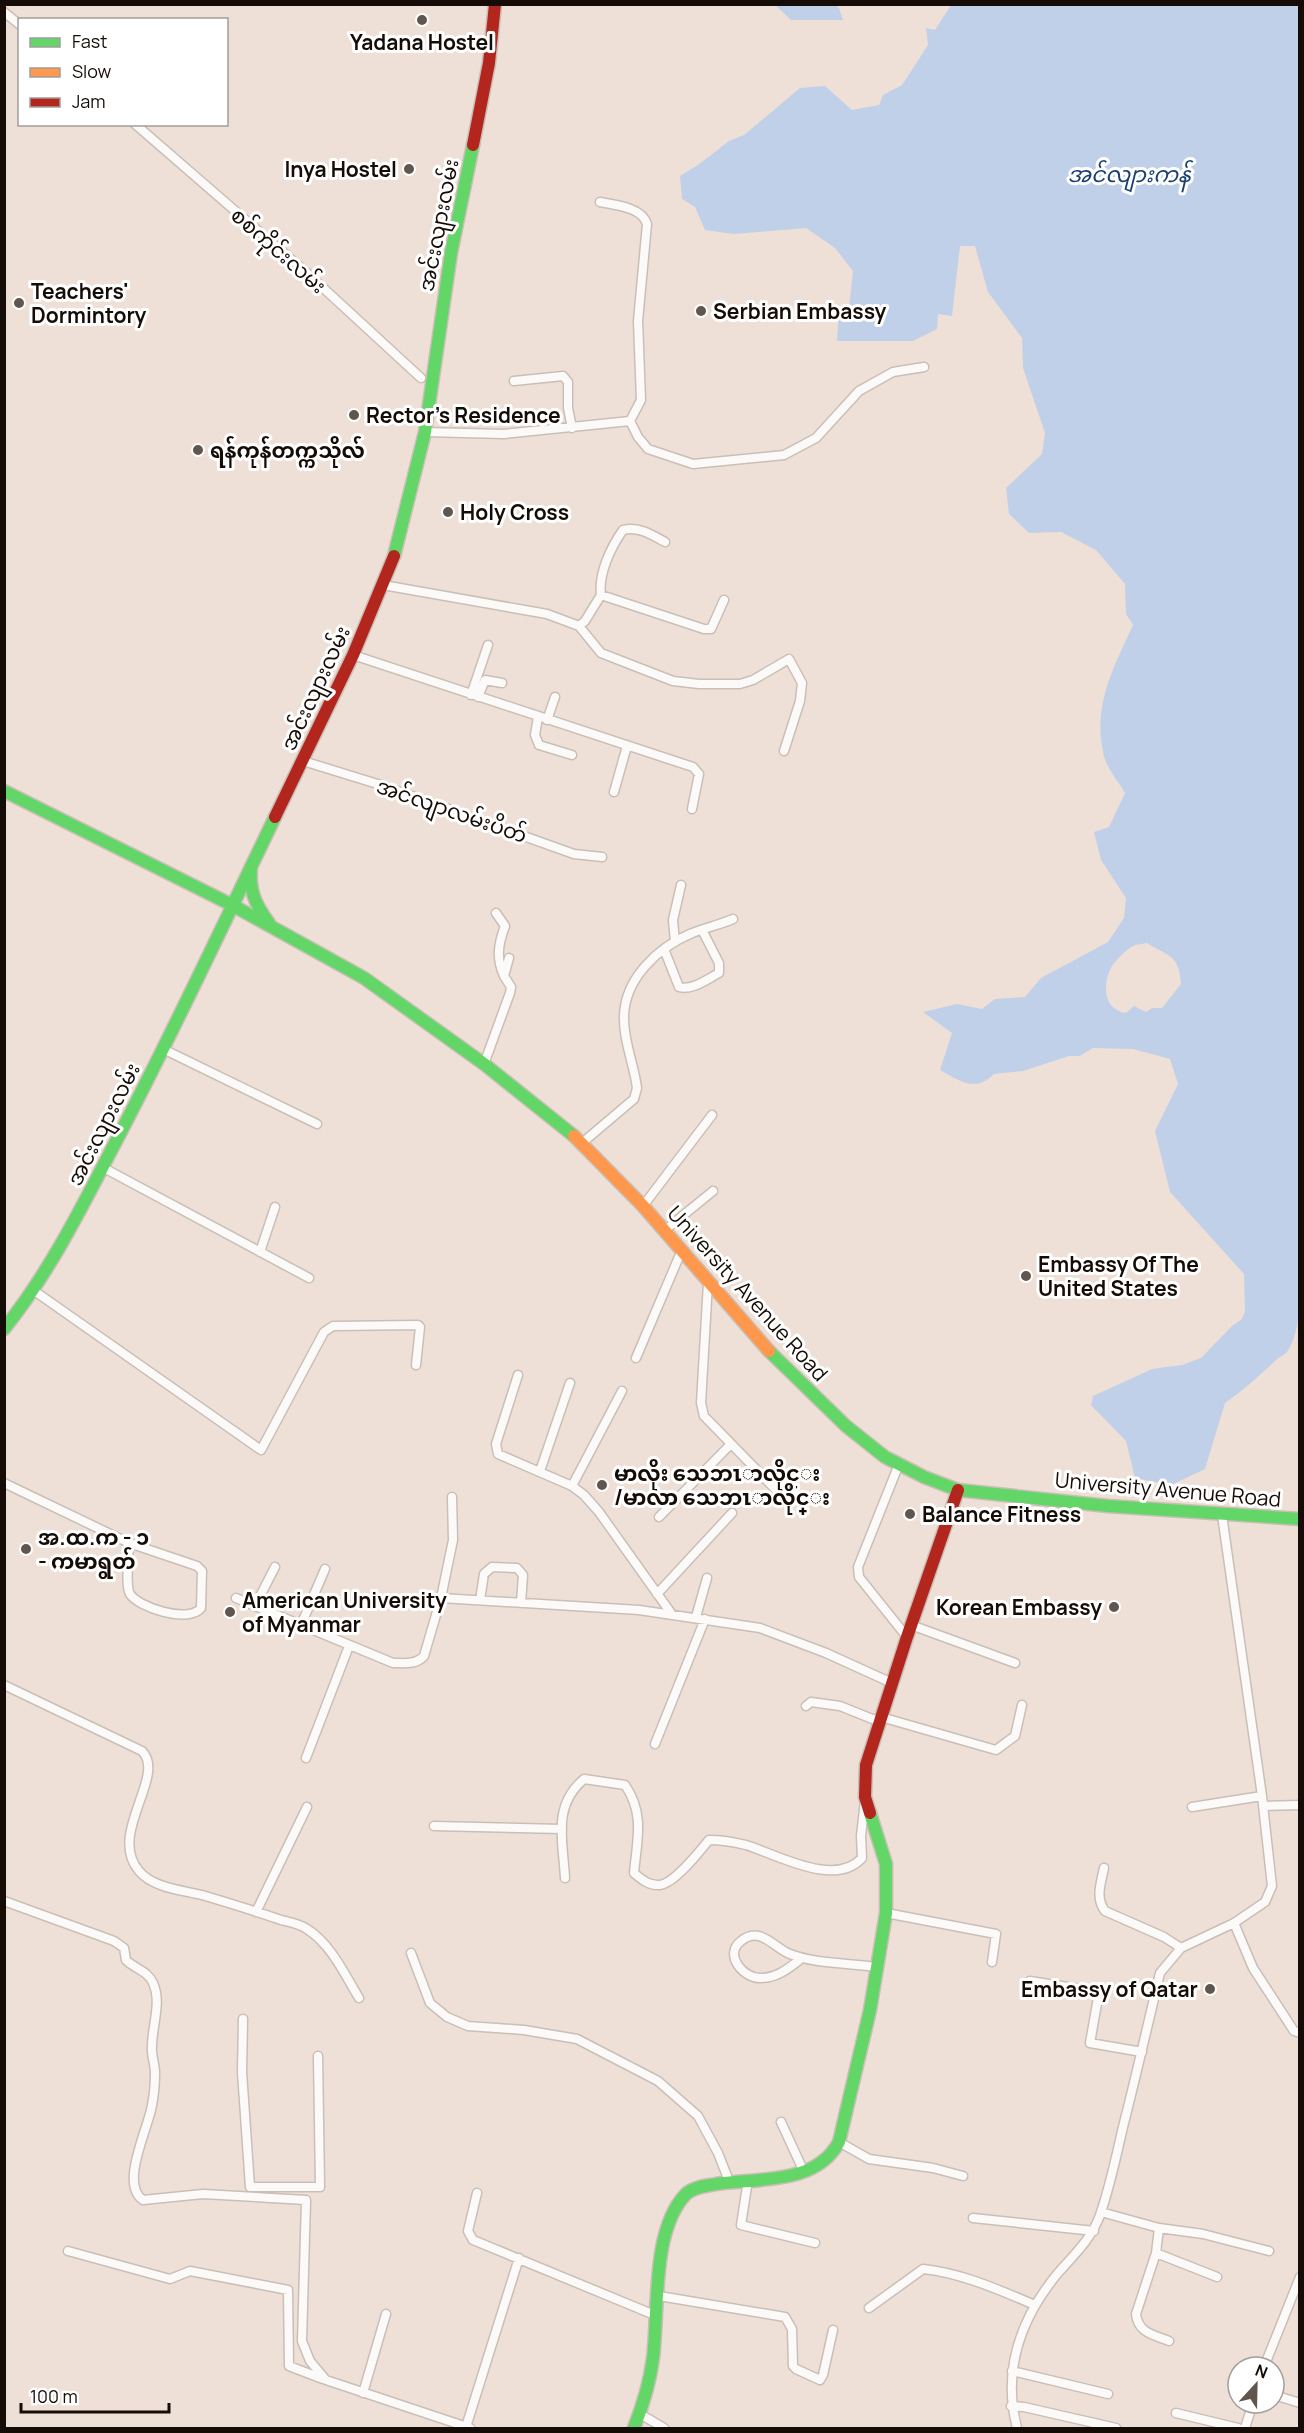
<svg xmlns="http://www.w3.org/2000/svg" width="1304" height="2433" viewBox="0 0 1304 2433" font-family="Manrope,'Noto Sans Myanmar',sans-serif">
<rect width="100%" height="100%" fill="#eee0d6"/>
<path fill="#c0d0e9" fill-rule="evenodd" d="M775 5H836L839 8 843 20H791Z
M951 5H1299L1300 1304C1298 1320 1297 1334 1289 1349 1286 1355 1280 1356 1275 1361 1259 1376 1244 1390 1225 1403L1205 1469 1171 1485 1135 1478 1126 1441 1091 1405 1093 1396 1152 1369 1182 1365 1201 1358 1232 1326 1242 1319 1245 1311 1244 1274 1170 1192 1155 1131 1178 1084 1170 1059 1133 1049 1093 1048 1080 1056H1069L1023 1071 994 1074C975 1093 960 1081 940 1070L952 1033 923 1012 957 1004 982 1009 995 999 1025 997 1041 978 1108 942 1124 918 1126 898 1101 860 1094 832 1109 827 1125 793C1118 781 1105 766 1103 752 1093 704 1114 667 1133 625L1126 614 1125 584 1096 550 1061 532 1029 533 1009 514 1006 488 1042 454 1045 433 1023 368 1022 338 988 292 975 246H960L952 316 938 314 937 329 913 341H837L839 312 849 309 853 271 835 248 806 228 734 234 705 230 695 207 682 199 680 176 698 165 729 141 744 135 800 88 825 86 852 110 879 105 883 95 902 85 928 45 926 28 935 30ZM1147 943C1169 957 1179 954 1181 984L1162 1008H1152L1146 1012 1134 1006 1126 1013C1103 1010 1102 983 1112 966 1116 960 1126 950 1133 946 1137 944 1143 944 1147 943Z"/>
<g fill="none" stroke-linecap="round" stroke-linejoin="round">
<g stroke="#c9bfb7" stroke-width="11">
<path id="street" d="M4 12 20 25
M135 124 308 274 421 378
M514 381 563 376 568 382V408L572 428
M630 421 638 437 648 449 693 464 784 455 816 438 859 391 893 372 924 367
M425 432 504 434 630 421 641 400 638 321 647 224C642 207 615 205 600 202
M383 585 547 614 579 626 585 621 601 595 704 629H711L724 600
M601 595C598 574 611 547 623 530 639 526 652 535 665 542
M579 626 601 653 673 681 699 684H740L753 680 789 659 802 683 800 701 784 751
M353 655 693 767 699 774 692 809
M471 695 488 645
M478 697 485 680 502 683
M538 717 535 735 539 745 572 755
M547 720 555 697
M303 761 384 786 574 854 602 857
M614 792 627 746
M496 913 505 926C498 945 496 958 504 976
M675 942 673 920 681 885
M664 949 679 987C692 991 707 979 719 973V963L702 930
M163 1049 317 1124
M484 1064 510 993 511 987 504 976 509 958
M582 1143 634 1099 637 1088C634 1064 623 1040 624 1016 625 979 657 948 690 934 704 928 719 925 733 919
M102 1167 309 1278
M643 1206 712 1115
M664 1231 713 1191
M260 1252 275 1207
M708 1283 701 1403 704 1416 784 1498
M33 1290 261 1450 324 1332 333 1326 418 1325 420 1327 416 1365
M636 1358 681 1252
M518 1375 496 1444 498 1454 572 1486 584 1495 599 1512 671 1613
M899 1464 858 1567 859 1577 907 1637
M540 1471 570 1383
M4 1483 129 1543 197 1566 202 1571 201 1608C188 1624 138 1607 130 1594 125 1586 129 1553 129 1543
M572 1486 622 1391
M659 1517 730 1445
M657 1594 732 1513
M236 1598 393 1663C404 1663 416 1665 424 1656L441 1598 453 1540 452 1497
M441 1598 639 1610 760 1628 826 1653 892 1683
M480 1600 484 1574 492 1567 517 1568 523 1575 521 1603
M255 1606 275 1567
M696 1617 707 1578
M301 1625 325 1569
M911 1625 1015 1663
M4 1685 142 1751C167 1776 107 1834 139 1871 153 1888 182 1890 202 1895 229 1903 255 1911 281 1920 289 1922 300 1924 307 1929 331 1944 345 1975 359 1998
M806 1706 811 1702 840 1706 880 1722
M881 1717 996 1750 1015 1736 1022 1705
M655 1744 705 1619
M306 1758 349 1646
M1264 1806 1300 1805
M1192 1807 1262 1796
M434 1826 562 1829
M1104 1868C1101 1883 1095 1898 1105 1911L1164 1937 1181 1948
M565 1878C563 1840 552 1806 584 1779L625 1785C645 1814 637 1840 634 1873 641 1879 649 1886 660 1885 675 1883 699 1852 709 1840 722 1840 734 1842 746 1845 778 1855 835 1888 862 1858L861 1836 865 1800
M4 1901 114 1941 124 1948 126 1960C135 1969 148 1971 153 1983 162 2002 152 2026 152 2046 151 2055 155 2064 155 2073 155 2083 154 2095 152 2105 149 2127 119 2184 143 2200L203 2194 306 2200 302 2341 310 2361 326 2380 470 2428
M256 1912 307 1807
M886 1913 996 1934 992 1962
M1234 1923 1253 1968 1294 2031 1300 2033
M411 1953 430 2003 447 2017 468 2026 524 2030 577 2039 658 2081 698 2116 718 2153 729 2181
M802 1958C790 1967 778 1978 761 1978 744 1979 723 1955 741 1941 760 1925 774 1948 790 1954 816 1964 849 1963 877 1967
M1030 1981 1099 1992 1090 2043 1142 2052
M243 2019 242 2072 250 2187H320L318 2056
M781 2122 804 2172
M839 2142 869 2159 933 2168 963 2176
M748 2180 741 2225 815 2243
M477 2193 468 2231 473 2240 657 2316
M1101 2212 1159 2228 1156 2253 1136 2314C1138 2333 1154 2335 1169 2341
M973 2218 1094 2231
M1159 2228 1203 2234 1269 2251
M68 2251 170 2279 190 2271 288 2290 289 2366 323 2379
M1156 2253 1217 2277
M659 2296 785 2317 792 2329 793 2366 796 2369 820 2380 823 2375 833 2330
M869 2308 923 2269C962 2273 999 2290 1035 2305
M1264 2367 1300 2277
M1012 2371 1108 2394
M363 2393 386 2314
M1274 2395 1300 2403
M1011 2406 1024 2407 1116 2428
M1176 2413 1238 2428
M640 2414 664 2428
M466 2427 519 2258
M1017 2428C1002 2370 1020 2319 1058 2273 1074 2255 1092 2238 1100 2215 1110 2187 1116 2157 1123 2127 1136 2076 1148 2024 1160 1973L1181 1948 1234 1923 1265 1902 1272 1886 1262 1796 1222 1515
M1245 2428 1253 2403"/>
</g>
<g stroke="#c9bfb7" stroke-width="15">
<path id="fast" d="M394 556 425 432 451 253 473 145
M4 791 232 905 364 978 484 1064 574 1136
M251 867C249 891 255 904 269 923
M4 1329C49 1273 81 1209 114 1145 171 1037 222 927 275 817
M769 1351 846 1426 885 1457 924 1477 958 1490 1108 1506 1300 1519
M634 2428C643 2405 650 2382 653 2358 659 2311 651 2230 686 2194 693 2187 706 2186 716 2184 758 2178 816 2185 839 2142L870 2010 886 1913V1864L870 1813"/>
</g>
<g stroke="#c9bfb7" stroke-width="15">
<path id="slow" d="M574 1136 643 1206 769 1351"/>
</g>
<g stroke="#c9bfb7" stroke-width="15">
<path id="jam" d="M473 145 489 63 495 4
M275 817 353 655 394 556
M870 1813 865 1797 866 1765 907 1637 958 1490"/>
</g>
<use href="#street" stroke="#fcfaf9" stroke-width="8"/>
<use href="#fast" stroke="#63d668" stroke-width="12"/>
<use href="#slow" stroke="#ff974d" stroke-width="12"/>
<use href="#jam" stroke="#b3261e" stroke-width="12"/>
</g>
<g fill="#61564f" stroke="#fff" stroke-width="2">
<circle cx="422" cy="20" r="6"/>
<circle cx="409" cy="169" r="6"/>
<circle cx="19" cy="303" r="6"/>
<circle cx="701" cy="311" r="6"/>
<circle cx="354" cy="415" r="6"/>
<circle cx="198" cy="450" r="6"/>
<circle cx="448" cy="512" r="6"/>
<circle cx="1026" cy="1276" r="6"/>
<circle cx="602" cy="1485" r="6"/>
<circle cx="910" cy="1514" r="6"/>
<circle cx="26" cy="1549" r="6"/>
<circle cx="1114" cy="1607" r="6"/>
<circle cx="230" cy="1612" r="6"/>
<circle cx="1210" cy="1989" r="6"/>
</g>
<g text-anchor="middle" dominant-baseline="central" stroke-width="6" stroke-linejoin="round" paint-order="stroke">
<g font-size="21" font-weight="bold" fill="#150c07" stroke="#fff" text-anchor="start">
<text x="422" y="42" text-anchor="middle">Yadana Hostel</text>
<text x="397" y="169" text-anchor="end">Inya Hostel</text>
<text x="31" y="291">Teachers'<tspan x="31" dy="24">Dormintory</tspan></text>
<text x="713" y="311">Serbian Embassy</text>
<text x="366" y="415">Rector's Residence</text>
<text x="210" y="450">ရန်ကုန်တက္ကသိုလ်</text>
<text x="460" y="512">Holy Cross</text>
<text x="1038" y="1264">Embassy Of The<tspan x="1038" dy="24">United States</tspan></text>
<text x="614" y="1473">မာလိုး သေဘၤာလိုင္း<tspan x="614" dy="24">/မာလာ သေဘၤာလိုင္း</tspan></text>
<text x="922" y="1514">Balance Fitness</text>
<text x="38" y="1537">အ.ထ.က - ၁<tspan x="38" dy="24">- ကမာရွတ်</tspan></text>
<text x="242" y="1600">American University<tspan x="242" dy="24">of Myanmar</tspan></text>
<text x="1102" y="1607" text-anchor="end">Korean Embassy</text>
<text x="1198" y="1989" text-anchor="end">Embassy of Qatar</text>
</g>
<g font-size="21" fill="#150c07" stroke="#fff">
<text transform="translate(438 225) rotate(-79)">အင်းလျားလမ်း</text>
<text transform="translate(279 250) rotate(41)">စစ်ကိုင်းလမ်း</text>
<text transform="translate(315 688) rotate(-65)">အင်းလျားလမ်း</text>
<text transform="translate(452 810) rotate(19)">အင်လျာလမ်းပိတ်</text>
<text transform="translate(103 1124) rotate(-63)">အင်းလျားလမ်း</text>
<text transform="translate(748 1293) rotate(48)">University Avenue Road</text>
<text transform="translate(1168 1489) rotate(5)">University Avenue Road</text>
</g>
<g font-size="22" font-style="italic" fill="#1b4071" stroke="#fff">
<text x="1129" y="174">အင်လျားကန်</text>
</g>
</g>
<rect width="1304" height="2433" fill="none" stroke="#150c07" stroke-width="12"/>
<rect x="18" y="18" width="210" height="108" fill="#ffffff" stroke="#a19e9c" stroke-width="1.5"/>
<rect x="30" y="38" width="30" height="9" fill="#63d668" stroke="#a19e9c" stroke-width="1.5"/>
<text x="72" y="48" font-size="18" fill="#150c07">Fast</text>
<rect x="30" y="68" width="30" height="9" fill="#ff974d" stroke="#a19e9c" stroke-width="1.5"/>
<text x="72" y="78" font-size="18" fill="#150c07">Slow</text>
<rect x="30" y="98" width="30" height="9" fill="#b3261e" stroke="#a19e9c" stroke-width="1.5"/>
<text x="72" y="108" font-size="18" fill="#150c07">Jam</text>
<g transform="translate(1256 2385) rotate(22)"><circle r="28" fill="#ffffff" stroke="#a19e9c" stroke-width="1.5"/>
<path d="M0-4.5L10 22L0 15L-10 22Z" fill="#61564f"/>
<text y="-9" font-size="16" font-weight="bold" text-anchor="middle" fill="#150c07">N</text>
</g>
<path d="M21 2403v9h148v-9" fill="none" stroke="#150c07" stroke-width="3"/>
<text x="30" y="2403" font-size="18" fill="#150c07" stroke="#ffffff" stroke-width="4.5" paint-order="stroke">100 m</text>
</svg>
